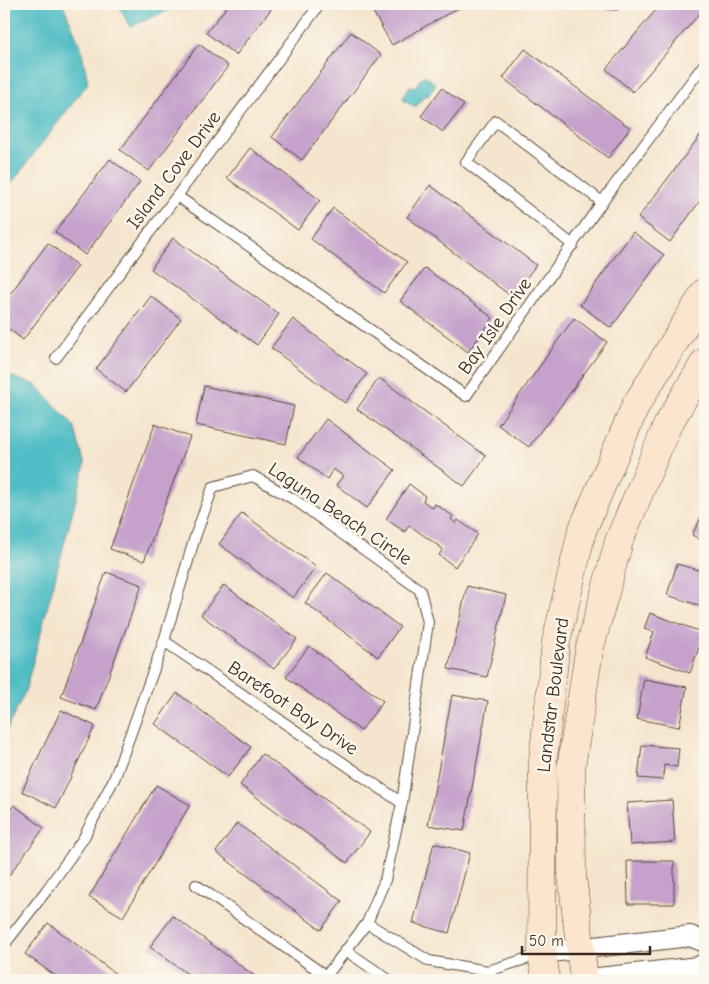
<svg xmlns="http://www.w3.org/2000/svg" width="709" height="984" viewBox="0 0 709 984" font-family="'Comic Neue',sans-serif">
<rect width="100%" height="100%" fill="#fbf7ec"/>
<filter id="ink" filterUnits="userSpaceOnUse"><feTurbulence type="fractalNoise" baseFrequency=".02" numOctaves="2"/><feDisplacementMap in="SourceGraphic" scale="10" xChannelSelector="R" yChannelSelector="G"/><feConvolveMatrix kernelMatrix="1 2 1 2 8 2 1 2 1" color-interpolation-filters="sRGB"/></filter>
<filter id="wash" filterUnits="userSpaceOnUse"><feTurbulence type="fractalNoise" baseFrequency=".0096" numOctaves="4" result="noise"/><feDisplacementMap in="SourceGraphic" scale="20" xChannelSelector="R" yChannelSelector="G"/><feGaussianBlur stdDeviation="1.12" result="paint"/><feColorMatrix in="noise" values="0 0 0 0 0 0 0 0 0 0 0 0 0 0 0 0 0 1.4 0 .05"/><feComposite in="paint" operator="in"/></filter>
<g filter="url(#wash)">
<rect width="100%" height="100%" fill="#f5e5ce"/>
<path fill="#4fbdc5" stroke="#457472" d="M4 4H63L81 48 88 83 4 193Z
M118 4H176L171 9 130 27Z
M425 76 434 82 435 86 428 96H424L417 106H414L404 101 403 97 410 86 415 87 422 77Z
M4 374 36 385 74 426 85 465 25 692 4 735Z"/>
<g id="blocks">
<path fill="#c5a1cb" d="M229 4H275L236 55 206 33Z
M388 4H465L392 45 373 12Z
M569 4H619L618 10 569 5Z
M661 4H705V7L633 92 606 69Z
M351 32 381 55 302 160 272 137Z
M199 44 228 66 149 171 120 150Z
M525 49 630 128 608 158 503 78Z
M442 88 464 105 443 132 421 116Z
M705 129V194L670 242 638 218Z
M250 148 320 200 298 230 227 178Z
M110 159 140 182 85 255 55 232Z
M430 185 536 265 512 297 407 217Z
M333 208 407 262 384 293 311 239Z
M633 232 664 255 611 328 580 305Z
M173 238 279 314 257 345 151 269Z
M48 243 78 266 23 340 4 325V302Z
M425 268 493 318 468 352 400 301Z
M151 296 181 319 126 392 96 369Z
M574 318 607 342 546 426 545 425 529 447 498 425Z
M293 319 367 374 345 403 271 348Z
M379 378 486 456 464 486 357 409Z
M204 386 294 406 286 444 196 425Z
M326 419 395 470 367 508 336 485 343 476 333 469 327 479 298 457Z
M155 424 190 437 144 561 110 549Z
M409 484 425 496 423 501 433 508 435 504 453 516 451 519 456 524 458 520 478 534 455 567 439 555 443 549 409 525 405 532 386 519Z
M705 510V542L692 535Z
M242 513 316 567 293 598 219 544Z
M677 564 705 572V602L704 607 667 595Z
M106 572 142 585 96 710 61 697Z
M327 573 400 627 378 657 305 603Z
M224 585 297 639 274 669 201 615Z
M467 586 506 595 487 677 448 669Z
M650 613 704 633 690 673 645 657 654 632 644 629Z
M309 646 383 701 361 731 286 677Z
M644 679 687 687 679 727 637 719Z
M177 693 251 747 228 777 155 724Z
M452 695 488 701 464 831 428 825Z
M61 710 95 726 56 808 22 791Z
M642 745 679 748 677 767 664 765 663 780 638 778Z
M262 754 370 832 347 863 240 785Z
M156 785 190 805 123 917 89 897Z
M672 800 675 842 630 845 627 803Z
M14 805 44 828 4 882V819Z
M237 823 342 901 321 930 216 852Z
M434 843 470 853 449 933 413 923Z
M627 861H674V904H628Z
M173 916 260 980H196L150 947Z
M48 923 124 980H61L25 954Z"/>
</g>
</g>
<g filter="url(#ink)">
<use href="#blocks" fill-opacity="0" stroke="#574638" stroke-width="1"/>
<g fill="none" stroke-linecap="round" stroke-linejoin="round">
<g stroke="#574638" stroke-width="12">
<path id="service" d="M177 196 466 396 602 202 705 63
M573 245 466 162 496 121 602 202
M56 358 320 4
M164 641 402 803
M196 885 326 976
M367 923 429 961 488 971 541 954
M4 945 46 891 83 839 115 777 164 641 195 537 213 487 253 476 295 500 420 590 428 622 402 803 385 880 367 923 323 980
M345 950 389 980"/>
</g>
<g stroke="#574638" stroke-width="22">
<path id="minor" d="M542 953 690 936 705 942
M580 980 699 967 705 963"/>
</g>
<g stroke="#574638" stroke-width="29">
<path id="secondary" d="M546 980 542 953 543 760 556 642 582 531 636 405 705 292
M584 980 572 875 571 768 589 651 619 541 667 426 705 362"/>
</g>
<use href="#service" stroke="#fff" stroke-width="10"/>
<use href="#minor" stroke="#fff" stroke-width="20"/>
<use href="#secondary" stroke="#fce5cf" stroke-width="28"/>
</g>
</g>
<g text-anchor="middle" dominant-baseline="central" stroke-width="5" stroke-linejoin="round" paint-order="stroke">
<g font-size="19" fill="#3b2a1e" stroke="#fbf7ec">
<text transform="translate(174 170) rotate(-53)">Island Cove Drive</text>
<text transform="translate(495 326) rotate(-55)">Bay Isle Drive</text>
<text transform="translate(340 514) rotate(34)">Laguna Beach Circle</text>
<text transform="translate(553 695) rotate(-83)">Landstar Boulevard</text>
<text transform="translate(293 708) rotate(34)">Barefoot Bay Drive</text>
</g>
</g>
<rect width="709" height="984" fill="none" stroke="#fbf7ec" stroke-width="20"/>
<path d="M522 946v8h128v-8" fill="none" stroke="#3b2a1e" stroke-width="2.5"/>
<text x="529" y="946" font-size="15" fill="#3b2a1e" stroke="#fbf7ec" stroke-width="4" paint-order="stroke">50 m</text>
</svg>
